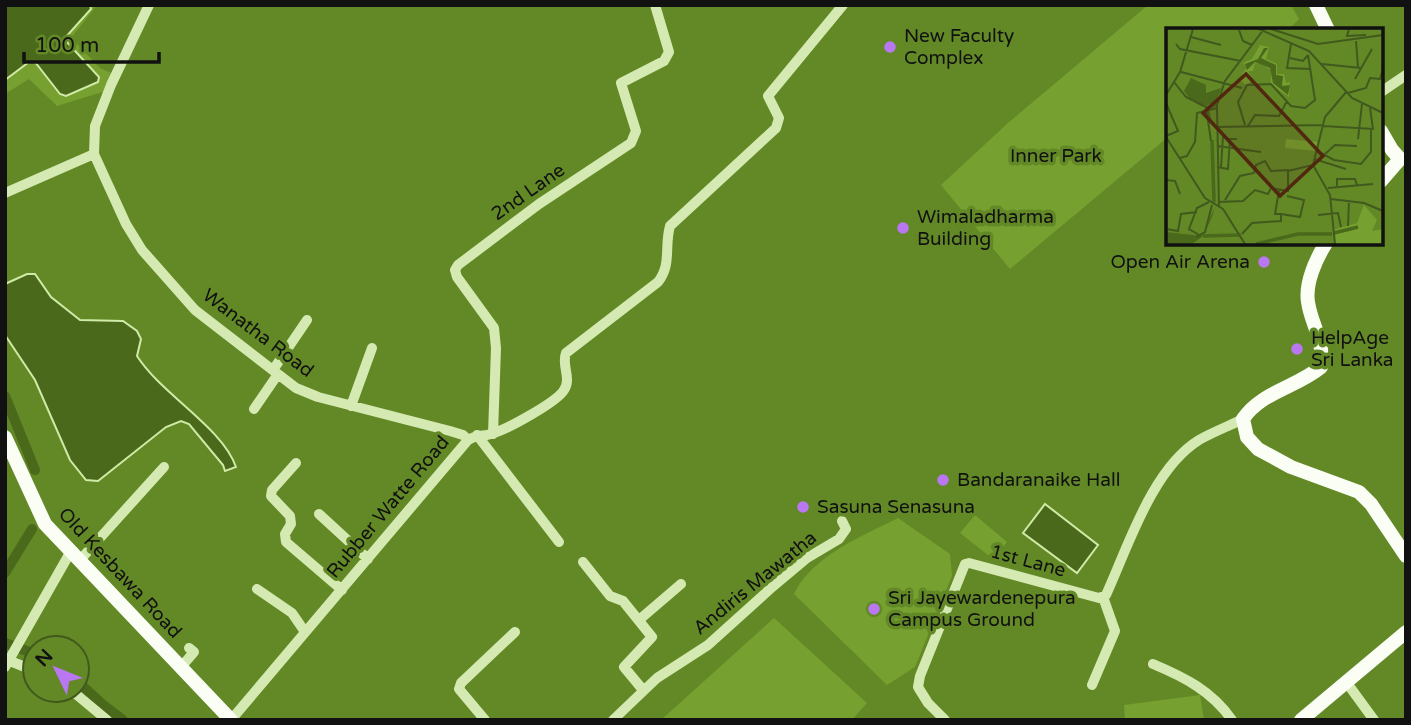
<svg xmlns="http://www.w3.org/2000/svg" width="1411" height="725" viewBox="0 0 1411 725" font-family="'Varela Round',sans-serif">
<rect width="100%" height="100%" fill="#628926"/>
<path fill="#76a030" d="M5 5H97L71 38 100 68 116 75 109 90 57 106 29 79 5 94Z
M1148 5H1291L1299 19 1288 30H1168V137L1010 269 941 185 1008 123Z
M975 515 1007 542 993 559 960 533Z
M898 518 950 554 952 576 915 667 887 685 794 594C812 556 862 536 898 518Z
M774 618 867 703 852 720H661Z
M1200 695 1204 720H1125L1124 705Z"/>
<path fill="#4a691b" stroke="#d1eaa7" stroke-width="2" d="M5 5H90L91 9 64 39 99 77 98 82 66 96 60 94 35 62H29L5 80Z
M27 274H35L51 297 80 320 123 321 137 331 141 339 137 356C162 395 222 427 236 467L225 471 223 465 189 424 181 421 166 427 98 481 86 480 70 460 35 380 5 335V284Z
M1045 504 1098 545 1077 573 1023 533Z"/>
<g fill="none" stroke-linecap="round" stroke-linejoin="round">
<path stroke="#4a691b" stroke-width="10" d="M5 396 35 470
M5 573 32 529
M5 643 35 654
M77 681 102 704 123 720"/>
<path stroke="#d5e9b2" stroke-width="10" d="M149 5 111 85 95 126 94 154 126 224 142 250 195 310 296 388 318 397 450 431 463 435 468 440
M1381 92 1406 75
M5 193 94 154
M273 370 307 320
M351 406 372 348
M254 409 278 374
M493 434 496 348 494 328 457 277 455 270 458 265 539 204 631 143 636 131 621 83 664 61 669 52 655 5
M477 435 559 542
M296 463 272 490 271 496 290 516 291 524 285 534 286 542 342 590
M319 514 368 559
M80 560 164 467
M583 562 610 596 623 601 652 637 624 667 643 690
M257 589 292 613 305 632
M639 620 681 584
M5 659 35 671
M1153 664C1184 677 1212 691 1232 720
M182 666 194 652 189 648
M5 667 71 551
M1347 683 1374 720
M1092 685 1115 631 1103 597
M71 690 107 720
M231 720 468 440C477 434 485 437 494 433 509 428 557 402 564 390 572 378 561 365 566 353L658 282C672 264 664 247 670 226L776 128 779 118 768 96 843 5
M485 720 459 689 461 683 515 632
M613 720 657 678 708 645 770 589 807 558 839 539 846 529 842 521
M945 720 928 703 918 687 920 676 965 564 969 563 1099 598 1106 595C1128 547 1152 469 1199 440 1213 432 1229 426 1243 419"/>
<path stroke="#fafef5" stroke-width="14" d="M1316 5 1328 30
M1381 131 1392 150 1400 159 1381 181
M1326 243C1316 259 1305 283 1308 302 1312 328 1324 336 1321 367 1297 387 1261 392 1243 419L1247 437 1258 449 1291 467 1359 492 1371 504 1406 556
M5 437 45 524 231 720
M1301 720 1406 632"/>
</g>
<g fill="#ba77f2" stroke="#628926" stroke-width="2.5">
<circle cx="890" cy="47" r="7"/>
<circle cx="903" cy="228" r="7"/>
<circle cx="1264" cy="262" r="7"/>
<circle cx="1297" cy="349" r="7"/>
<circle cx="943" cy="480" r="7"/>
<circle cx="803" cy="507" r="7"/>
<circle cx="874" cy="609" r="7"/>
</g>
<g text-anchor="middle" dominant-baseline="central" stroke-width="7" stroke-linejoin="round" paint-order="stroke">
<g font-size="19" fill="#111" stroke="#628926" text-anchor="start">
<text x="904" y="36">New Faculty<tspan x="904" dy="22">Complex</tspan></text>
<text x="917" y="217">Wimaladharma<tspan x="917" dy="22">Building</tspan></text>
<text x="1250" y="262" text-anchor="end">Open Air Arena</text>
<text x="1311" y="338">HelpAge<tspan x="1311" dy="22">Sri Lanka</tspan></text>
<text x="957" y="480">Bandaranaike Hall</text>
<text x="817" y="507">Sasuna Senasuna</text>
<text x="888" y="598">Sri Jayewardenepura<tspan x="888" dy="22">Campus Ground</tspan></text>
</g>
<g font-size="19" fill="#111" stroke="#628926">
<text x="1056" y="156">Inner Park</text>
</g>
<g font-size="19" fill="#111" stroke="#628926">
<text transform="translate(528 192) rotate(-35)">2nd Lane</text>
<text transform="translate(258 333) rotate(37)">Wanatha Road</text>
<text transform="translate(388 507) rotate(-50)">Rubber Watte Road</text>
<text transform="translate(1028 561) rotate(15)">1st Lane</text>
<text transform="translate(120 573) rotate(47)">Old Kesbawa Road</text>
<text transform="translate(755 583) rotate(-39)">Andiris Mawatha</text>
</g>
</g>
<g transform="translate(1166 28)">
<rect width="217" height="217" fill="#628926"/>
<path d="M94 17 103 19 100 31 111 36V46H118L120 55 124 54 123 69 105 56V42L95 36 89 35 87 43H82L87 52 80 57 73 51 81 39 77 35 86 31ZM120 111 151 114 150 123 119 120ZM198 177 211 192 206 203 217 201V216H169L167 202 191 195Z" fill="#76a030"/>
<path d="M98 20H102L95 30 110 37V47L117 48 116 58 124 57 122 67 107 55 104 40 89 34 81 42 79 36 92 31ZM25 50 40 57V65L55 60 50 75 35 78 24 71 18 63ZM49 179 46 189 37 208 26 216H0V204L36 208Z" fill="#4a691b"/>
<path fill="none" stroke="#4a691b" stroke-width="3.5" d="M44 94 41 79 50 77M46 112 48 174M168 205 192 199M37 208 75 207M90 216 132 206H166"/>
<path fill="none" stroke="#42591e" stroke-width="2" d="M93 1 143 23 186 70 217 85M105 1 152 16 217 7M183 1 181 8 200 7M73 2 77 13 86 17M25 9 55 17M190 13 192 39M10 16 14 21 75 33M125 16 121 40 145 41M124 30 137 33 142 27M156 36 195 40M15 44 76 60M189 51 206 21M8 54 20 69 40 79 45 113M182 65 200 60 204 50 214 51 217 41M0 67 14 44 27 1M0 75 12 103 0 108M79 97 72 74 81 57 105 56 125 78 139 80 149 72 142 27M82 98 89 87 113 88 121 73M157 98 207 101 204 80M51 99 157 97M0 109 39 170 57 181 79 216M192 111 196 76M51 118 95 124M151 123 168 132 195 136 205 124V101M159 126 169 117 191 118M14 130 21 128 29 114 31 85 51 80M148 131 180 141M147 137 164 167 169 216M51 139 62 141 64 111H71M55 139 57 108M0 152 9 153 14 166M171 158V151H189L191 157M162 160 207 156M165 171 198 175 217 183M59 172 74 148 88 145 90 137 99 133 105 143 123 142M52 174 77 173 89 162 102 166 105 160 122 163V143L147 137 159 89 181 63M53 179 51 77 59 53 98 1M115 186 134 189 138 172 121 168M152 187 172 185 175 199M182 198 183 172M0 201 12 203 15 186 31 184M76 206 86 195 115 193V186H109L113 162M35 208 23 201 31 180 43 174M30 209 39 204 46 177"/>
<path fill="#522710" fill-opacity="0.15" stroke="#522710" stroke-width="3.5" d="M80 46 157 128 114 168 37 85Z"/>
<rect width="217" height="217" fill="none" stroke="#111" stroke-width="3.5"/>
</g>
<rect width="1411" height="725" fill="none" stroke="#111111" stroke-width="14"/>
<g transform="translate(56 669) rotate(313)"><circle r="33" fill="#628926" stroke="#42591e" stroke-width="2"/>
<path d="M0-5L12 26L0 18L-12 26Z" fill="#ba77f2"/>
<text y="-10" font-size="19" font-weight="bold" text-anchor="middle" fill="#111111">N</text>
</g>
<path d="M24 52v10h135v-10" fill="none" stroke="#111111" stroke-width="3.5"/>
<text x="35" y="52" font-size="21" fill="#111111" stroke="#628926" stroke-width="5" paint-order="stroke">100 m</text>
</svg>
